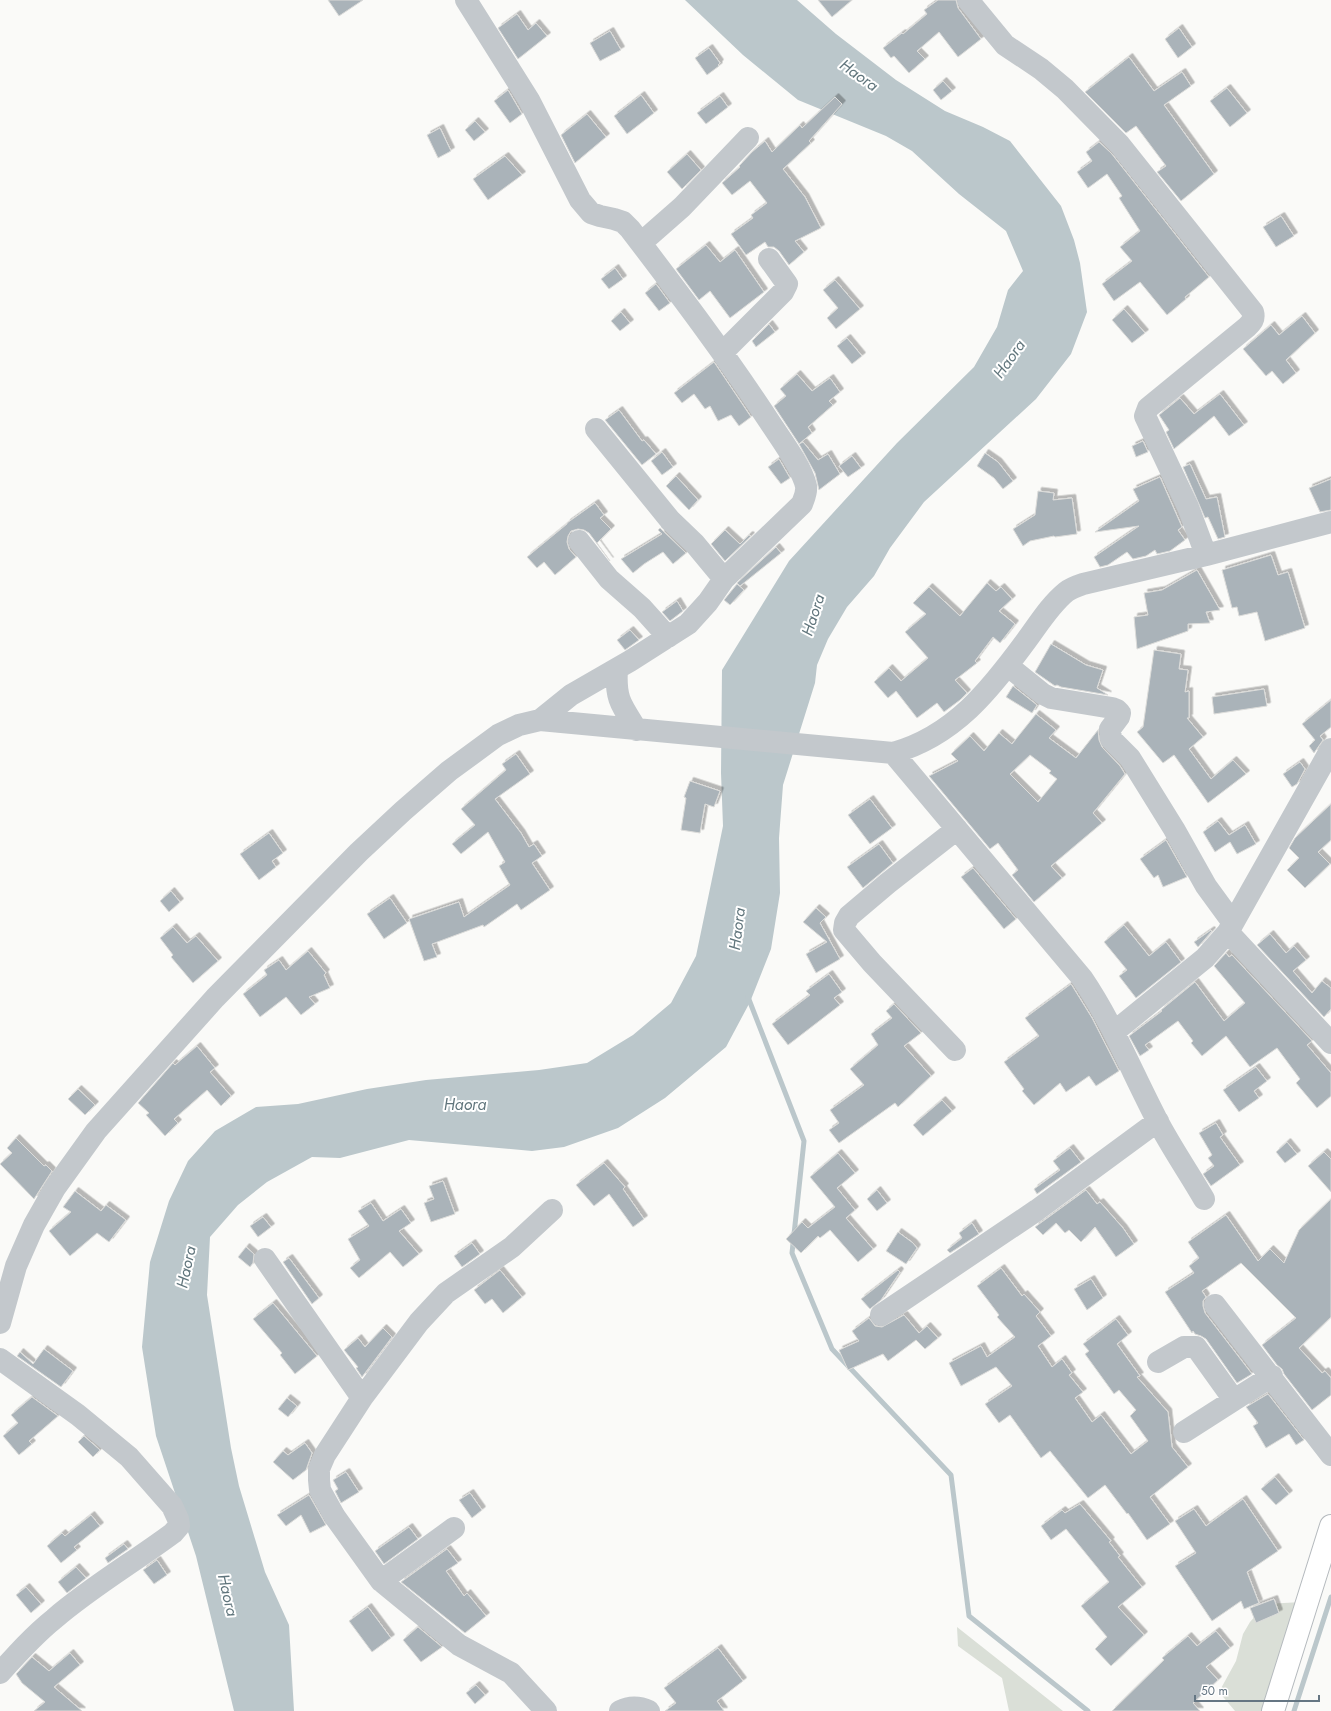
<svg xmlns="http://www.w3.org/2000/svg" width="1331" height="1711" viewBox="0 0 1331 1711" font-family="Jost,sans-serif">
<defs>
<filter id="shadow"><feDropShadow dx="3.5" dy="-3.5" stdDeviation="0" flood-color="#0004"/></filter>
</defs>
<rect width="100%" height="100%" fill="#fafaf8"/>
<path fill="#dadfd7" d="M1302 1602 1266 1711H1235L1219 1692 1236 1661 1243 1634 1250 1622 1266 1604Z
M957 1627 1063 1711H1009L1002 1678 958 1646Z"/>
<path fill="#bbc7cb" d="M685 0H797L836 34 896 80 945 111 983 127 1010 141 1061 206 1074 240 1080 263 1087 312 1071 354 1036 399 924 502 890 548 874 576 847 607 828 639 817 665 815 683 783 785 779 838 780 893 771 949 750 1002 726 1047 665 1098 618 1128 564 1147 532 1151 409 1140 340 1158 312 1157 267 1182 238 1205 210 1237 207 1295 231 1448 239 1486 265 1572 289 1625 294 1711H234L196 1556 156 1436 142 1347 150 1262 169 1201 188 1161 215 1131 256 1107 298 1104 367 1089 426 1080 539 1070 587 1063 633 1035 671 1003 696 956 723 826 721 773 722 670 789 561 897 443 974 367 997 327 1008 290 1023 271 1006 231 959 194 912 151 886 136 798 100 743 55Z"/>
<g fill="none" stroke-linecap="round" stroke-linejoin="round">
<path stroke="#bbc7cb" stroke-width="5" d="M748 997 804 1141 792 1253 832 1349 951 1475 969 1616 1088 1711
M1294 1711 1331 1597"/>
</g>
<path fill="#aab3b9" stroke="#dcdcda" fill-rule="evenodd" filter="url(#shadow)" d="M328 0H363L339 16Z
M818 0H852L832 17Z
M938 0H956L958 8 981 39 958 57 939 32 917 51 925 59 909 73 894 56 891 58 883 48 902 33 903 34 927 14 924 10Z
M517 14 528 30 536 23 547 36 518 59 498 28Z
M1179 28 1192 47 1178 58 1165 39Z
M610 31 621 50 600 61 590 43Z
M709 48 720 63 718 65 719 66 707 75 695 58Z
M1129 57 1154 91 1182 72 1191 86 1164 105 1214 174 1181 201 1157 172 1166 166 1136 126 1126 133 1085 92Z
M943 81 952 91 941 100 933 90Z
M1227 88 1247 113 1230 127 1210 101Z
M508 90 522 114 510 123 494 101Z
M641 95 654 113 627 134 614 116Z
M720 96 728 107 706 124 697 113Z
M835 97 842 104 809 141 811 143 783 169 805 197 821 228 795 241 804 252 789 265 779 251 774 247H768L765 242 746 255 731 234 753 218 751 215 767 203 750 181 732 195 722 183 740 167 739 166 752 152 765 141 772 152 800 125 802 128Z
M587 114 606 137 575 163 561 135Z
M475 121 485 132 474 141 465 130Z
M440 128 451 151 438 158 427 135Z
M1099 142 1111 153 1209 277 1185 297 1186 299 1167 315 1140 282 1114 301 1102 284 1132 261 1120 247 1140 231 1119 198 1122 196 1107 174 1088 188 1077 172 1092 161 1086 152Z
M687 154 701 170 682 189 667 172Z
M505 156 522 175 488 200 473 179Z
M1281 216 1294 236 1276 247 1263 227Z
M706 245 720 262 735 250 764 292 730 318 710 291 699 300 676 269Z
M615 268 623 279 609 289 601 279Z
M835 280 860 309 836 329 827 318 838 308 823 290Z
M656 284 670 303 659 311 645 293Z
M1124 309 1145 333 1132 343 1112 320Z
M621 312 630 323 620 331 611 321Z
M1302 316 1315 333 1286 360 1296 373 1283 384 1272 371 1266 376 1243 349 1271 325 1279 335Z
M769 324 775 332 756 347 752 341Z
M847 338 862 356 852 364 837 346Z
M714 362 751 417 739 426 731 415 718 421 710 406 705 409 694 394 682 403 674 393Z
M797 374 812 391 830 378 840 392 829 401 833 405 808 427 812 433 799 444 774 406 786 396 780 389Z
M1220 394 1244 425 1229 436 1214 416 1174 449 1166 432 1169 430 1159 415 1180 398 1194 414Z
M619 410 642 441 644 440 656 454 642 465 605 420Z
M1143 441 1148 452 1136 457 1132 446Z
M803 442 818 460 828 454 840 474 819 490 815 473 799 444Z
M662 452 673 467 662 475 651 461Z
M985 453 998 462 1013 481 1003 489 994 478 977 466Z
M852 456 861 468 848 477 839 466Z
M779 459 790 478 781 484 768 467Z
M1190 464 1206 499 1217 497 1225 537 1218 539 1208 517 1205 518 1183 467Z
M676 476 698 500 689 510 666 486Z
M1160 477 1182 527 1178 530 1185 540 1170 551 1157 554 1155 550 1146 556 1133 559 1127 552 1108 565 1100 567 1094 557 1139 526 1095 532 1139 501 1133 489Z
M1331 479V510L1320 512 1309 488Z
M1038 491 1054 493 1053 500 1072 498 1077 534 1055 537 1054 536 1030 541 1023 546 1013 529 1035 515Z
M595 503 604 515 600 518 611 529 597 543 610 561 589 533 584 530 578 529 571 531 568 536 567 542 569 549 576 557 555 575 544 562 537 568 527 557 567 524V523Z
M660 528 686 553 673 564 663 552 644 564 633 573 621 559 662 534 658 530Z
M725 530 740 544 749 535 751 536 725 561 711 544Z
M776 547 781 553 740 586 737 583Z
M1271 555 1278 575 1288 572 1305 628 1265 641 1257 612 1239 616 1237 607 1232 608 1222 570Z
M1197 570 1220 610 1206 612 1210 623 1188 624V631L1137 649 1134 617 1148 615 1144 593 1162 590Z
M987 583 996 591 1001 587 1012 599 999 611 1015 624 1000 643 993 637 975 661 977 663 955 680 967 693 960 700 944 712 937 703 917 718 896 691 888 698 874 682 889 668 901 681 928 658 905 632 926 614 913 603 929 587 960 616Z
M737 584 744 590 730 605 724 600Z
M677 601 683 611 670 621 662 612Z
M630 630 639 640 625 650 617 640Z
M1051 644 1086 665 1103 670 1097 688 1108 695 1061 687 1057 685 1055 686 1035 672Z
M1154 650 1181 654 1179 669 1188 670 1185 692 1189 691V718H1187L1203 737 1189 749 1211 779 1233 760 1246 774 1208 803 1174 755 1163 763 1137 732 1143 727Z
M1013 686 1037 705 1032 713 1006 697Z
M1264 689 1267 706 1214 714 1212 697Z
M1331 700V727L1320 736 1323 740 1314 753 1309 746 1315 740 1302 724Z
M1036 714 1056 730 1049 738 1076 758 1098 730 1099 740 1102 747 1120 766 1125 774 1093 813 1102 823 1051 866 1062 878 1034 902 1012 875 1018 870 998 843 990 849 929 776 958 761 951 754 970 736 984 751 999 733 1012 744ZM1030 755 1051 771 1049 773 1057 779 1038 802 1010 774Z
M516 754 530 774 495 799 521 833 529 847 534 844 542 856 532 863 550 890 521 910 517 904 484 927 483 925 432 944 437 957 424 961 409 919 459 902 464 917 510 885 499 866 505 862 488 832 461 854 452 844 475 825 461 809 506 770 502 764Z
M1300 762 1305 769 1297 784 1292 787 1283 774Z
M690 781 720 791 714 807 705 804 700 833 681 830 686 798 684 797Z
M870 799 892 828 870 844 848 815Z
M1331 804V840L1318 852 1330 864 1305 888 1287 870 1299 858 1289 848 1295 838Z
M1218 821 1229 835 1245 825 1256 844 1237 854 1230 842 1215 852 1203 832Z
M269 833 283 853 272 861 276 867 259 880 240 854Z
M1166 840 1187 877 1163 887 1158 875 1154 878 1140 859Z
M879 844 893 863 863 888 847 867Z
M973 868 1016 919 1004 929 961 877Z
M171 891 180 902 169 912 160 901Z
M390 898 407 923 384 939 367 914Z
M816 908 826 917 820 923 840 959 816 973 806 954 827 942 803 922Z
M1124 925 1149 956 1166 942 1181 962 1136 998 1119 976 1127 970 1104 942Z
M173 927 187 943 196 936 218 961 193 983 171 957 173 955 160 938Z
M1211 930 1212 931 1198 947 1194 942Z
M1270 934 1286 953 1294 946 1306 960 1293 971 1312 993 1322 981 1331 988V1009L1324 1017 1257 945Z
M308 951 326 973 324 975 330 988 309 997 315 1004 301 1015 286 997 260 1017 243 994 267 975 264 970 279 960 286 970Z
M1226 953 1229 957 1232 955 1312 1041 1307 1045 1331 1073V1096L1317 1108 1296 1083 1300 1079 1277 1048 1250 1067 1226 1036 1202 1056 1191 1043 1193 1041 1178 1021 1145 1045 1149 1050 1140 1056 1129 1036 1162 1011 1161 1010 1195 982 1224 1021 1245 1003 1214 966Z
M829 974 842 992 834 998 840 1005 788 1045 772 1024 810 995 806 991Z
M1071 984 1092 1018 1119 1071 1096 1086 1089 1076 1066 1092 1060 1083 1034 1105 1022 1091 1024 1089 1004 1062 1039 1036 1025 1018Z
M894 1004 921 1033 904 1046 931 1076 898 1107 895 1103 839 1143 829 1130 839 1123 830 1110 864 1085 850 1069 878 1045 871 1034 892 1018 886 1011Z
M197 1046 215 1068 210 1072 231 1096 221 1106 207 1090 174 1119 178 1123 165 1136 146 1115 149 1113 138 1103 173 1063 175 1065Z
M1256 1067 1267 1081 1254 1091 1259 1098 1239 1112 1223 1090Z
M78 1089 95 1105 85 1115 68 1099Z
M942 1100 952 1111 923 1136 913 1125Z
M1216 1123 1223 1135 1220 1137 1240 1165 1211 1186 1203 1174 1214 1166 1208 1158 1212 1155 1199 1133Z
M16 1138 44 1166 46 1165 52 1171 34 1199 0 1164 12 1153 7 1148Z
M1287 1142 1297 1154 1285 1163 1276 1152Z
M1070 1148 1081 1162 1037 1194 1034 1189 1060 1170 1053 1161Z
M1324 1152 1331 1159V1192L1308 1166Z
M838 1153 855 1173 837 1188 855 1210 846 1218 873 1249 858 1262 830 1230 820 1238 818 1236 801 1253 786 1239 802 1222 808 1228 835 1207 810 1177Z
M604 1163 625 1187 623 1189 644 1219 633 1227 609 1194 594 1206 576 1185Z
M443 1181 455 1214 431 1222 424 1203 434 1199 429 1186Z
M877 1190 887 1203 877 1211 867 1199Z
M1086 1190 1097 1204 1100 1202 1123 1228 1134 1244 1116 1257 1095 1227 1081 1242 1069 1230 1065 1233 1056 1223 1043 1235 1035 1227Z
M75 1191 101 1211 106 1205 126 1220 109 1242 97 1233 70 1256 49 1231 71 1212 63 1207Z
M1331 1199V1317L1299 1348 1322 1373 1325 1371 1331 1378V1395L1312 1410 1284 1374 1282 1369 1277 1365 1262 1345 1296 1318 1241 1263 1202 1291 1206 1297 1203 1301V1306L1205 1313 1252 1374 1237 1383 1206 1339 1201 1336 1195 1334 1193 1331 1192 1333 1165 1292 1194 1273 1189 1266 1199 1258 1188 1242 1226 1215 1258 1261 1270 1249 1284 1263 1299 1230Z
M371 1203 383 1221 401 1209 411 1223 399 1231 419 1254 403 1267 390 1252 359 1278 350 1268 360 1260 348 1239 369 1226 358 1211Z
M263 1217 271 1227 258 1237 250 1226Z
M972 1223 979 1234 950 1253 947 1250 962 1238 959 1233Z
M898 1232 913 1243 917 1248 906 1264 886 1251Z
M472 1243 480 1254 462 1267 454 1256Z
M246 1247 254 1254 253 1263 250 1267 238 1257Z
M289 1258 319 1298 312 1304 283 1262Z
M1001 1268 1022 1296 1024 1294 1040 1312 1036 1316 1051 1336 1038 1346 1052 1367 1062 1359 1072 1373 1069 1375 1083 1392 1075 1398 1092 1422 1101 1415 1131 1454 1148 1441 1130 1416 1136 1410 1119 1390 1114 1394 1085 1354 1089 1351 1083 1344 1116 1319 1128 1335 1117 1344 1140 1376 1137 1377 1168 1412 1172 1447 1188 1467 1150 1497 1170 1524 1147 1540 1128 1513 1127 1514 1105 1485 1088 1498 1050 1451 1041 1458 1010 1415 999 1423 985 1404 1012 1386 996 1367 961 1386 949 1363 981 1346 987 1357 1015 1337 997 1317 999 1315 977 1286Z
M500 1270 522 1297 503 1313 492 1299 485 1304 474 1290Z
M898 1270 900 1272 881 1300 870 1309 861 1299Z
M1091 1279 1103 1298 1087 1310 1074 1289Z
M273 1303 317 1356 295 1374 280 1355 282 1353 253 1319Z
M904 1315 919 1333 927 1326 938 1338 925 1349 916 1340 888 1361 883 1354 848 1370 839 1350 859 1341 852 1331 869 1318 875 1326 882 1327Z
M383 1328 392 1337 362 1377 356 1368 358 1367 344 1350 358 1338 365 1347Z
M44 1349 73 1371 61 1387 17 1356 20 1352 33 1364Z
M1268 1394 1304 1440 1296 1445 1289 1434 1266 1448 1253 1426 1258 1423 1246 1407Z
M32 1397 58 1416 29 1441 32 1444 19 1455 3 1436 18 1423 11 1415Z
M287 1398 297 1406 288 1417 278 1409Z
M84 1436 100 1450 93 1457 78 1442Z
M305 1443 312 1453 306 1470 293 1480 273 1462 283 1451 288 1455Z
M346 1472 359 1492 341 1503 335 1491 338 1489 333 1480Z
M1275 1477 1289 1494 1276 1505 1261 1489Z
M470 1493 482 1510 472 1518 459 1500Z
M309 1495 326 1525 310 1533 301 1515 286 1526 277 1515Z
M1243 1499 1278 1551 1247 1572 1259 1603 1244 1609 1241 1601 1212 1621 1175 1566 1196 1553 1175 1521 1194 1509 1206 1526Z
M1080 1504 1111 1541 1109 1542 1120 1556 1118 1557 1142 1587 1118 1607 1144 1635 1111 1666 1095 1649 1107 1637 1081 1606 1109 1582 1066 1529 1051 1540 1041 1526 1062 1510 1065 1513Z
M91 1515 100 1526 74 1547 77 1550 61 1563 47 1546 62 1533 65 1536Z
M409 1527 418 1539 384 1564 375 1551Z
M124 1544 128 1549 108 1563 105 1558Z
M447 1549 458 1563 446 1571 464 1596 467 1593 486 1616 465 1633 401 1582Z
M157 1560 167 1575 154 1584 143 1570Z
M76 1567 86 1578 67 1593 58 1582Z
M26 1587 41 1604 31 1613 16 1595Z
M1274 1599 1279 1613 1256 1623 1250 1608Z
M368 1607 391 1638 372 1652 349 1621Z
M418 1627 442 1647 421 1662 403 1640Z
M1216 1631 1230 1648 1206 1667 1218 1680 1193 1703 1200 1711H1112L1164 1660 1162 1658 1188 1636 1197 1646Z
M718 1648 743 1681 717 1701 724 1711H665L676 1703 664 1688Z
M70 1653 80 1665 54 1687 82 1711H34L45 1702 22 1683 16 1674 32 1657 49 1671Z
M476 1685 485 1695 475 1704 466 1693Z"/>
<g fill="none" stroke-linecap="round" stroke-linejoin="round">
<g stroke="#b5babe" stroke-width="24">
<path id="major" d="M1273 1711 1331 1526"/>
</g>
<path stroke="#c3c8cc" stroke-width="22" d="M466 0 529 100 580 200 591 213 600 216 614 219 623 222 630 229C678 292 725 354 769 421 780 438 802 467 806 486 807 493 804 498 802 504L724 579 708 602 688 624 630 661 571 695 540 720
M968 0 1005 45 1041 69 1065 89 1120 145 1253 312C1255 319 1252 322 1247 327L1148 408 1145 416 1188 507 1206 555
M641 243 682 207 748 138
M723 352 783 292 787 284 769 259
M596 429 670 520 695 544 724 579
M579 541 609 579 642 608 668 637
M1008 666 1043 694 1051 698 1112 708 1117 710 1120 713 1119 717 1110 729 1111 739 1130 758 1174 829 1206 886 1233 923
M617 669C615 699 621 705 637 730
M893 753 1082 978C1112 1022 1132 1072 1157 1120 1171 1147 1189 1173 1204 1199
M1228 932 1331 1043
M1114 1032 1205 958 1228 932 1331 749
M955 1050 872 963 844 930 845 923 849 916 888 883 957 829
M265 1259 362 1398
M1215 1305 1331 1455
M881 1315 1037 1210 1158 1121
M0 1323 16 1266 34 1225 55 1188 96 1131 215 998 359 852 403 811 449 771 498 735 519 725 540 720 893 753C954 736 990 690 1026 641 1038 625 1050 605 1066 592 1071 588 1077 586 1083 584L1206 555 1331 522
M0 1359 78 1415 129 1457 172 1506 178 1519 179 1526 173 1533C134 1562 91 1587 54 1619 34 1635 17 1654 0 1673
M1158 1362 1184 1347H1196L1234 1400 1272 1376
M1184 1432 1234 1400
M381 1581 454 1528
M546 1711 511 1673 459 1645 381 1581 335 1517 320 1490 319 1480V1469L325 1455 362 1398 419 1322 446 1293 512 1247 552 1210
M620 1711C630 1706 638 1706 649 1711"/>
<use href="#major" stroke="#fff" stroke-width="22"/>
</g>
<g text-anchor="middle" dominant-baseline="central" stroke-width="4" stroke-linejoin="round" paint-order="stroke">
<g font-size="16" font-style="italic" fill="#60757c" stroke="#fff">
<text transform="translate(859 75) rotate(35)">Haora</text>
<text transform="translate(1009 359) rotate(-55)">Haora</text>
<text transform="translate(813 615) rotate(-72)">Haora</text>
<text transform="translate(737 929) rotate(-83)">Haora</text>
<text x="465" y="1104">Haora</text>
<text transform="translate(186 1267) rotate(-78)">Haora</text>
<text transform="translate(228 1595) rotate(77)">Haora</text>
</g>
</g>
<path d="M1195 1695v6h124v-6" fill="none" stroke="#657683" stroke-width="2"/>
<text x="1201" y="1695" font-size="12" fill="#657683" stroke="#ffffff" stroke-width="3" paint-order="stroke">50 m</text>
</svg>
